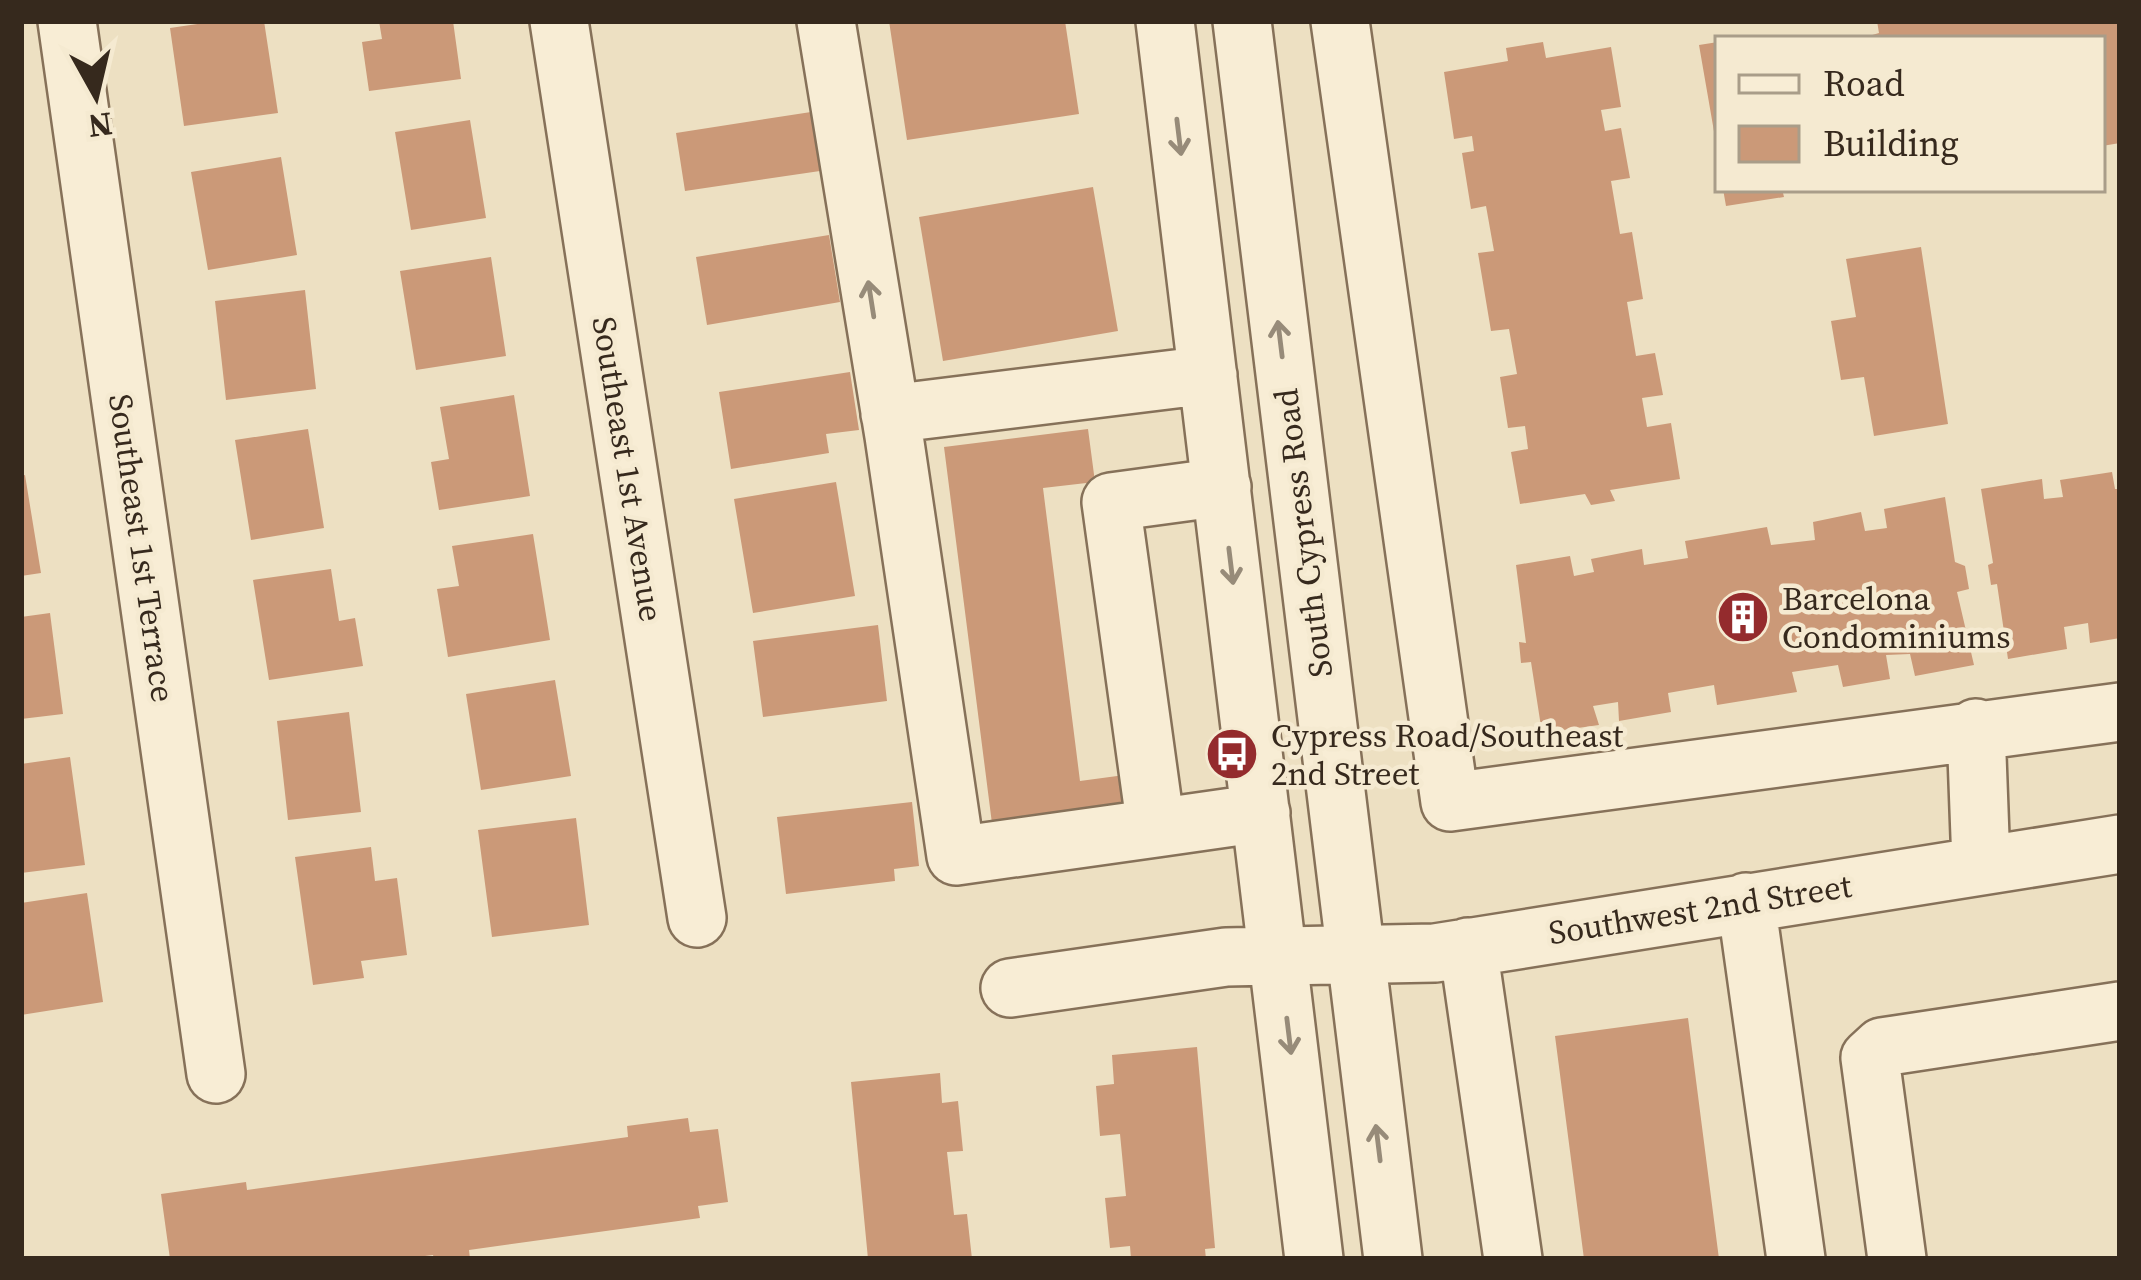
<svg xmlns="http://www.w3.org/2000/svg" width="2141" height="1280" viewBox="0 0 2141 1280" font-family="'Source Serif 4',serif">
<rect width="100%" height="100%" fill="#ede0c2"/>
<path fill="#cb9978" d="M218 21H264L278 113 184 126 170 28Z
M379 21H453L461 79 369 91 362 42 382 39Z
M889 21H1065L1079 114 907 140Z
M1877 21H2120V143L2102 146V39H1859L1879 33Z
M1543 42 1546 58 1611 47 1621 107 1601 110 1605 131 1621 128 1630 178 1611 181 1620 234 1632 232 1643 299 1627 302 1636 356 1655 353 1663 395 1642 398 1647 427 1671 423 1680 479 1610 490 1615 501 1591 505 1585 494 1520 504 1511 452 1528 449 1525 426 1508 428 1500 377 1517 374 1509 329 1491 331 1478 253 1494 251 1486 206 1471 209 1462 153 1474 151 1472 136 1454 139 1444 72 1508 61 1506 48Z
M1718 42V142L1716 143 1699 45Z
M811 112 820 171 685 191 676 133Z
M470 120 486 218 411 230 395 132Z
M281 157 297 255 208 270 191 172Z
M1093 187 1118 331 943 361 919 217Z
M1723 189H1782L1784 197 1726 206Z
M829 235 840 302 707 325 696 257Z
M1921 247 1948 424 1874 436 1864 377 1841 380 1831 321 1856 317 1846 259Z
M491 257 506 356 416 370 400 271Z
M305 290 316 389 226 400 215 301Z
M850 372 859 430 826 434 829 453 731 469 719 392Z
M514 395 530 496 439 510 431 462 449 459 440 407Z
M308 429 324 528 251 540 235 440Z
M1088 429 1095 482 1043 488 1080 781 1132 774 1139 829 995 847 944 447Z
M2112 472 2115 489H2120V638L2090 643 2088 623 2064 627 2067 649 2008 659 1997 584 1991 585 1988 565 1993 563 1981 489 2042 479 2044 499 2063 497 2060 480Z
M25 475 41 573 21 576V476Z
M836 482 855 596 753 613 734 499Z
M1945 497 1955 562 1965 566 1969 589 1957 592 1974 665 1915 676 1910 654 1886 655 1890 679 1843 687 1838 665 1792 672 1797 692 1717 705 1714 685 1668 693 1671 712 1619 721 1618 702 1593 706 1599 725 1542 733 1531 662 1521 663 1519 642 1526 643 1516 565 1570 556 1574 576 1594 572 1591 559 1642 549 1644 565 1688 558 1685 541 1767 527 1771 545 1815 540 1813 522 1861 512 1865 531 1887 528 1884 509Z
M533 534 550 640 448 657 437 589 459 586 452 546Z
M331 569 339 621 355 618 363 666 269 680 253 580Z
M50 613 63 714 21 719V617Z
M878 625 887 701 763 717 753 641Z
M555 680 571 776 481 790 466 694Z
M349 712 361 812 288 820 277 721Z
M70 757 85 865 21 873V764Z
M912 802 919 866 894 869 895 881 786 894 777 817Z
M576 818 589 925 492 937 478 830Z
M371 847 375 881 397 878 407 955 361 961 364 978 313 985 295 857Z
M87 893 103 1002 21 1015V903Z
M1688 1018 1719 1259H1584L1555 1036Z
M1197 1047 1215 1248 1205 1249 1206 1259H1131L1130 1246 1110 1248 1105 1198 1126 1196 1120 1134 1100 1136 1096 1086 1114 1084 1112 1055Z
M940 1073 942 1103 958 1101 963 1151 947 1152 954 1215 967 1214 972 1259H868L851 1082Z
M688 1118 690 1132 718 1129 728 1202 698 1206 700 1218 469 1250 470 1259H434L433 1255 401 1259H170L161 1194 246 1182 247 1190 628 1137 627 1126Z"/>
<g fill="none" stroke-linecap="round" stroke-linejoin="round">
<g stroke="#867159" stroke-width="62">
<path id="minor" d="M67 21 216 1074
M559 21 697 918
M826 21 894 436 956 856 1156 828
M1165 21 1314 1259
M1242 21 1393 1259
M1340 21 1450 802 2120 712
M890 414 1208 375
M1222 487 1111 502 1156 828 1261 813
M1976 728 1981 864
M1746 902 1796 1259
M1468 947 1513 1259
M1010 988 1226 957 1435 953 2120 844
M1897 1259 1870 1058 1882 1047 2120 1011"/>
</g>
<use href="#minor" stroke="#f8edd5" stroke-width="57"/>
</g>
<defs><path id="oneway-shaft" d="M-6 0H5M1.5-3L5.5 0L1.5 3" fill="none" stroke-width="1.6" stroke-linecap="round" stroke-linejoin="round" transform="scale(3)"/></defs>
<g stroke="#978b79">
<use href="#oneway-shaft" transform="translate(1179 137) rotate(83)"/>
<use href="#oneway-shaft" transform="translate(871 299) rotate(-99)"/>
<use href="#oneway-shaft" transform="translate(1280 339) rotate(-97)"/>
<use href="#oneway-shaft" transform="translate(1231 566) rotate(83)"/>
<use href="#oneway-shaft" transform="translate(1289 1036) rotate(83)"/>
<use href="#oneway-shaft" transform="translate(1378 1143) rotate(-97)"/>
</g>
<defs>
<g id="building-disc" transform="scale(2.7)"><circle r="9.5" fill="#942b2d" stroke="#f5ead1"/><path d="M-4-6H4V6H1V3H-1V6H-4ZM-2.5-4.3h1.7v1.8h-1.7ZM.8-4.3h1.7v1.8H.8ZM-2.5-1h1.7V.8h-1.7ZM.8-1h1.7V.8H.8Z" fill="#fff"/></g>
<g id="bus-disc" transform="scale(2.7)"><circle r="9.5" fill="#942b2d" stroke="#f5ead1"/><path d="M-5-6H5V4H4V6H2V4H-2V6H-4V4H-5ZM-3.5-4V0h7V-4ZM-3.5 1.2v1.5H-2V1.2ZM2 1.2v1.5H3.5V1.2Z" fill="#fff"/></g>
</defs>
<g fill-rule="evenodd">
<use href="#building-disc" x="1743" y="617"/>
<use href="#bus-disc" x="1232" y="754"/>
</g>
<g text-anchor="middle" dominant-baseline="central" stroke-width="9" stroke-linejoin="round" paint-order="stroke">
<g font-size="33" fill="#36291d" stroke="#f5ead1">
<text transform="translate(628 469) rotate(81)">Southeast 1st Avenue</text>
<text transform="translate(1303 533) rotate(-97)">South Cypress Road</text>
<text transform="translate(142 548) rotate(82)">Southeast 1st Terrace</text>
<text transform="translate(1700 909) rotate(-9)">Southwest 2nd Street</text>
</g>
<g font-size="33" fill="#36291d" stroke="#f5ead1" text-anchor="start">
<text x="1782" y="598">Barcelona<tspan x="1782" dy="38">Condominiums</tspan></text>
<text x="1271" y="735">Cypress Road/Southeast<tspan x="1271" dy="38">2nd Street</tspan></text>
</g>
</g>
<rect width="2141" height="1280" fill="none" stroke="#36291d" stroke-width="48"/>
<rect x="1715" y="36" width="390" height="156" fill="#f5ead1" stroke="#a99d89" stroke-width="3"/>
<rect x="1739" y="75" width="60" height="18" fill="#f8edd5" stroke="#a99d89" stroke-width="3"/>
<text x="1823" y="96" font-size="36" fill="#36291d">Road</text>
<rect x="1739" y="126" width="60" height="36" fill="#cb9978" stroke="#a99d89" stroke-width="3"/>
<text x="1823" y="156" font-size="36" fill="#36291d">Building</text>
<g transform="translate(96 96) rotate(172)" stroke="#f5ead1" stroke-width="9" paint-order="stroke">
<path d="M0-9L21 45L0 30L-21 45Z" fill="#36291d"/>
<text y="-18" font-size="33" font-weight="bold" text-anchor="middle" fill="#36291d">N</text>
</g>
</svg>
